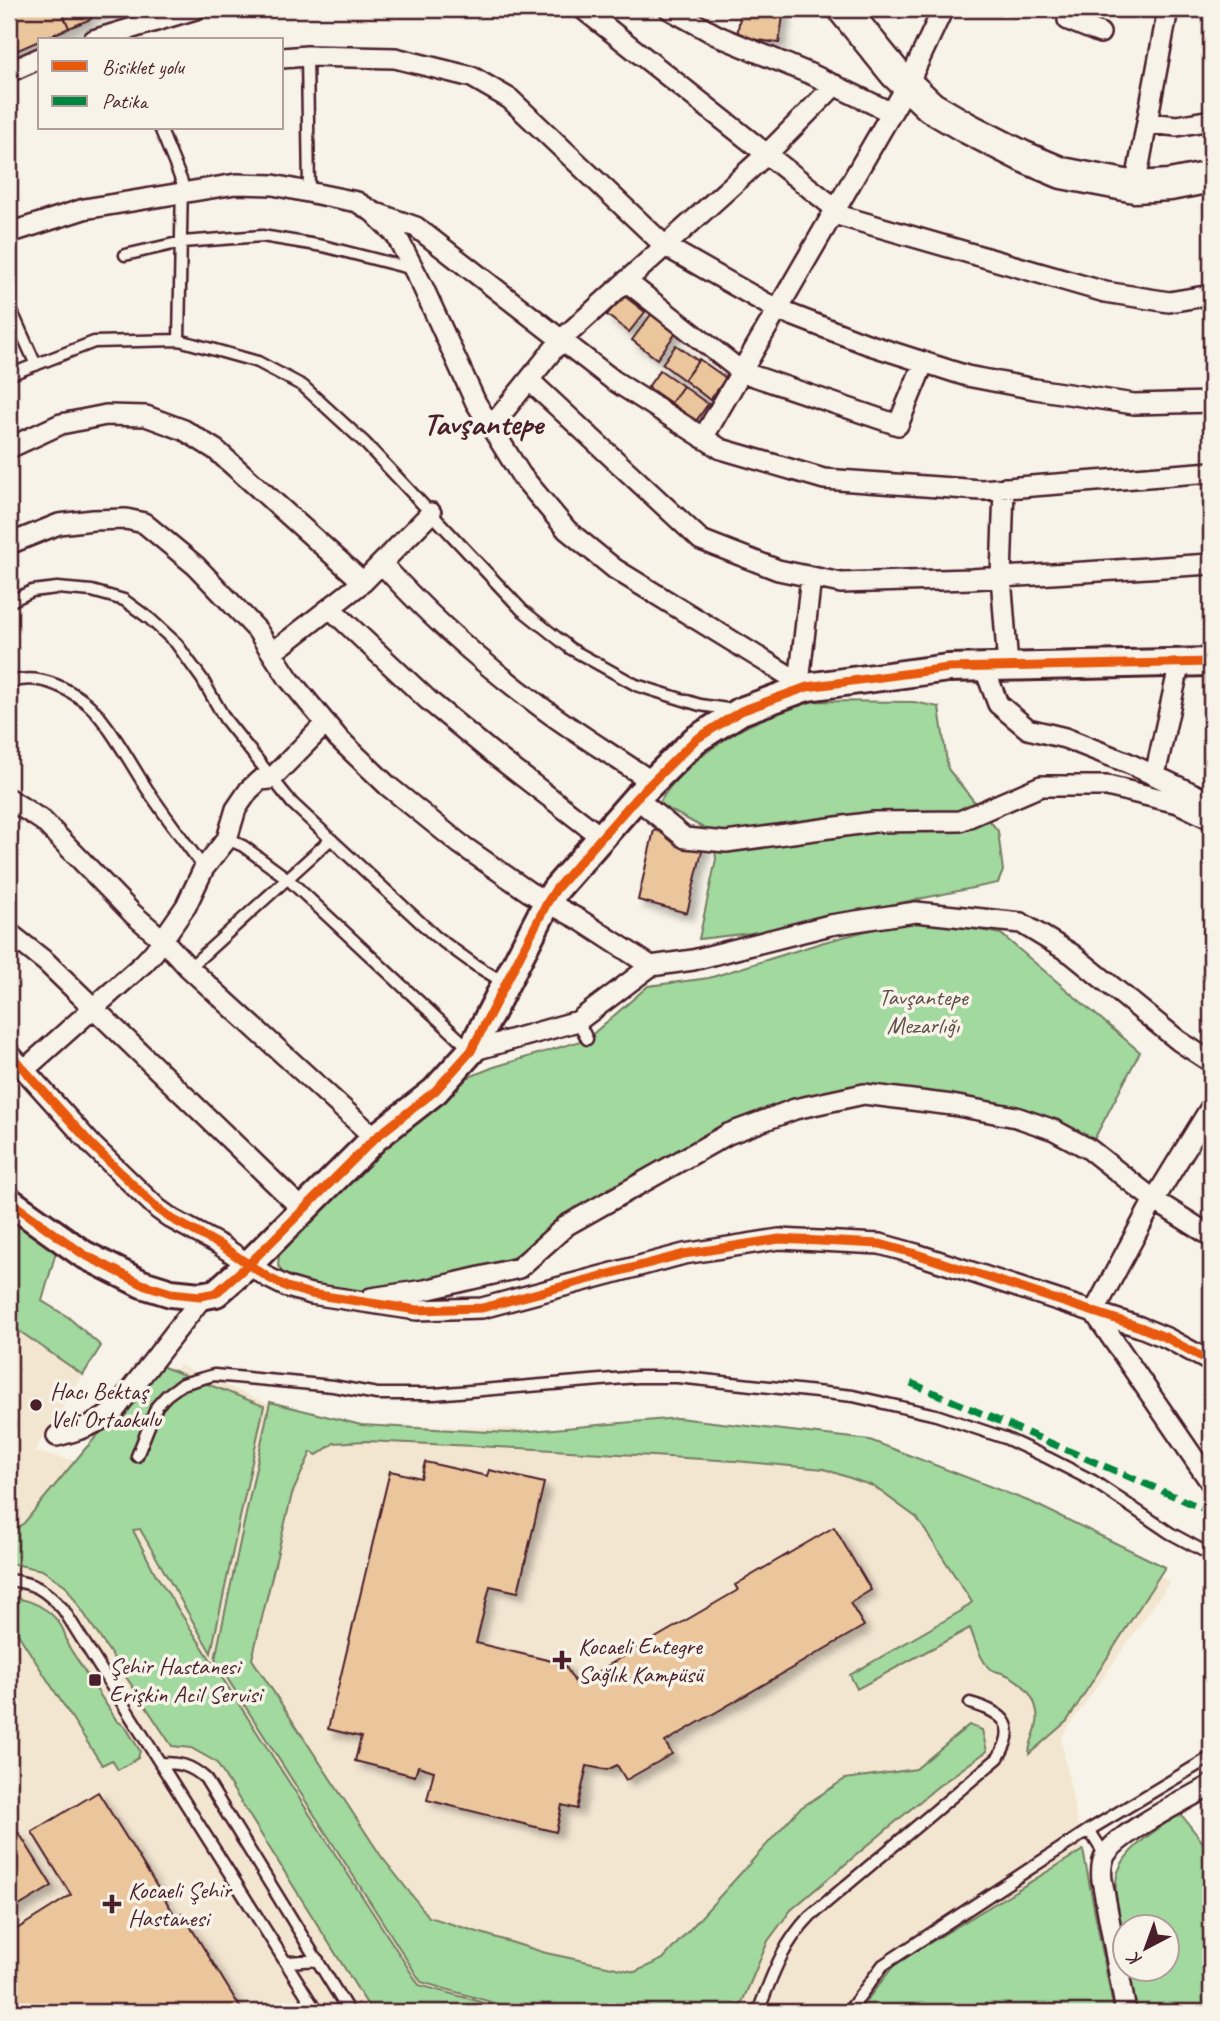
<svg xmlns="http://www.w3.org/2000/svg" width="1220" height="2021" viewBox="0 0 1220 2021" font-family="Caveat,sans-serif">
<defs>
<filter id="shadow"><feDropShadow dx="6" dy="6" stdDeviation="3.5" flood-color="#0004"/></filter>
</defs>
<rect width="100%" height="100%" fill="#f7f3e8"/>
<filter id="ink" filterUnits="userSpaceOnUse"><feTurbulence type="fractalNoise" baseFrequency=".0143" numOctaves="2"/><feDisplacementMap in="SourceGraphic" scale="14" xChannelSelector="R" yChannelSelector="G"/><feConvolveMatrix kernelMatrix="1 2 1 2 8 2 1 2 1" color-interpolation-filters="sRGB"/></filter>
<g filter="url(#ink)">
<path fill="#f3e6d1" d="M9 1281 68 1317 101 1346 34 1452 82 1462 119 1435 179 1365 313 1423 674 1433 900 1454 1170 1582 1061 1738 1114 2012H9Z"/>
<path fill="#a1d99e" stroke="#767c64" stroke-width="2" d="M814 701 914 702 939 707 948 769 998 831 1003 871 998 883 751 933 699 939 716 859 713 833 659 804C676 771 724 736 758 721 776 713 796 707 814 701Z
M916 918 1001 934 1140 1052 1089 1149 993 1104 900 1099 794 1105 557 1226 512 1258 462 1272 359 1295 296 1281 283 1274 278 1265 279 1255 285 1244 454 1083 494 1067 587 1039 648 986 709 978 824 942Z
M9 1218 56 1252 42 1301 68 1317 101 1346 83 1375 9 1324Z
M161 1366 264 1406 211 1653 140 1529 133 1530 155 1573 419 1985 517 2012H372L216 1762 191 1748 172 1746 65 1585 42 1570 9 1563V1533L24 1523 85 1449Z
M270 1402 361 1425 508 1433 678 1418 870 1440 1033 1503 1165 1567 1067 1721 1029 1754C1029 1740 1040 1728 1037 1712 1034 1694 1020 1679 1002 1673 997 1671 992 1672 988 1667 979 1658 975 1640 970 1628L857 1689 850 1675 961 1611 972 1602 917 1518 873 1486 824 1469 735 1461 519 1448 365 1441 334 1443 317 1455 311 1452 292 1494 252 1659 381 1856 429 1917 546 1953 635 1972 663 1959 799 1809 845 1779 916 1769 969 1725 982 1730 987 1751 937 1787 791 1910 768 1941 738 2012H526L421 1982 215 1659Z
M9 1598C35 1598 64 1616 67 1644L117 1721 125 1726 140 1751 138 1758 118 1770 112 1760 102 1765 9 1620Z
M1180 1813 1211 1853V2012H1135L1128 1969 1168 1968V1926H1126L1125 1953C1122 1932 1111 1893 1118 1872 1127 1846 1159 1829 1180 1813Z
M1083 1850 1114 2012H955L949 2008 946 2012H858L895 1964Z"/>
<path fill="#ebc69c" stroke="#4a1f2b" stroke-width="2" filter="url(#shadow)" d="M9 9H61L69 28 9 54Z
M61 9H87L91 19 69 28Z
M92 9H109L95 15Z
M741 9H784L779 43 737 37Z
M623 295 645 312 629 332 607 315Z
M653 312 678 330 657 359 632 340Z
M676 345 698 361 684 380 662 364Z
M699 359 726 378 710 400 684 380Z
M660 370 683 386 671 403 648 387Z
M683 386 708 404 696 421 671 403Z
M654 830 704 843 687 913 638 900Z
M425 1462 487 1476 489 1470 544 1483 518 1592 490 1586 476 1643 564 1664 576 1684 738 1590 735 1585 834 1527 871 1590 850 1603 864 1626 665 1742 672 1754 626 1780 617 1765 607 1770 587 1766 577 1809 562 1805 556 1832 427 1800 434 1771 418 1766 415 1776 355 1761 361 1737 328 1729 390 1471 421 1478Z
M98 1792 176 1917 182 1913 243 2012H9V1934L71 1895 32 1832Z
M19 1833 52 1886 9 1912V1839Z
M19 1833 52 1886 9 1912V1839Z"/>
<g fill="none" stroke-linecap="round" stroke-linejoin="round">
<g stroke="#4a1f2b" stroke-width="15">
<path id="lane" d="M307 56 309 191
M160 128 182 182 179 340
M125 255 182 242 262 236 323 246 413 269
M9 305 36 365
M9 375 94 342 179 340 258 362 303 386 364 442 522 610 571 649 636 685 700 705 734 710
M9 602 32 591 57 588 92 591 124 600 150 619 176 643 202 679 225 719 292 803 435 936 475 965 505 983
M9 683C35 673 62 685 84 701 105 716 132 766 147 789 165 816 185 842 204 868
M227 839 243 846 288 879 471 1050
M189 968 331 839
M578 1021 587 1039
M137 1456 157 1406 167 1395 182 1384 214 1375 333 1386 377 1394H434L637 1377H677L853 1396 936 1415 1005 1438 1048 1458 1093 1481 1170 1533 1211 1555
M9 1580C35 1583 45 1590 63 1609L317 2012
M161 1763C180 1763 190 1765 205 1778L349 2012
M1089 1830 1105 1855
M288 1962 318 1960
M758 2012C772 1976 782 1945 810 1916L998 1758C1020 1724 1002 1712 970 1703
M848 2012 883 1965 1089 1830 1211 1757"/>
</g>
<g stroke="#4a1f2b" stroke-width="24">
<path id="street" d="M583 9 836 209
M669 9 718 36 813 75 890 112
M1071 9 1068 20 1100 33
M93 40 196 9
M282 58 307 56 395 58 472 77 510 99 665 246 776 309 867 344 967 376 1035 389 1134 404 1211 402
M9 72 40 58
M1148 123 1177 126 1211 120
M1135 187 1168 9
M379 214 416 227 613 380 721 449 824 479 981 490 1211 472
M834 214 1105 292 1169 302 1211 295
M9 233 84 209 236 184 273 185 357 202 373 212 396 235 422 285 476 403 521 475 567 530 615 569 807 687
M626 281 742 372 898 425 924 362
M529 380 701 540 778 570 841 583 971 579 1211 564
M491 427 561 340 768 153 835 85
M703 438 907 86 943 9
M9 448 61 424 106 415 146 416 184 430 216 450 363 582
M1004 488 1001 577 1008 666
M9 544 59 524 93 520 126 519 144 523 196 566 257 630 289 679 338 738 388 786 460 844 529 892 580 920 651 966
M382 564C430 617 484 665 541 707 577 734 616 757 652 782
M330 608 428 700 491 752 601 837
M272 653 363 582 431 513
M984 667 998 704 1028 729 1065 738 1128 763 1211 802
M799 683 811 577
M1155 775 1180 662
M636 798 685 838 726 842 874 822 960 821 1041 786H1107L1178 803 1211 819
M9 799 43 821 133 914 163 940 189 968 375 1138
M9 933 46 962 302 1209
M471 1051 578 1021 651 966 693 960 830 925 916 912 1021 923 1072 954 1179 1041 1211 1062
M9 1053 92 1145 158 1209 172 1219 220 1245 269 1278 287 1287 311 1294 417 1310 482 1308 684 1254 779 1239 880 1244 916 1254 1140 1327 1167 1338 1211 1362
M24 1070 144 963 154 952 186 906 204 868 227 839 236 809 249 790 260 780 271 779 326 723
M371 1298 425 1290 519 1268 567 1225 728 1134 795 1109 864 1094 952 1105 1016 1117 1054 1130 1089 1149 1154 1200 1211 1236
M1094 1312 1154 1200 1211 1107
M1094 1312 1211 1483
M57 1436C79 1430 97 1425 115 1410L204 1295
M1126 2012 1102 1880C1101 1871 1101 1862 1106 1854 1120 1832 1186 1800 1211 1785"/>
</g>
<g stroke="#4a1f2b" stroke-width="32">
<path id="secondary" d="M9 1201 83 1254 142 1284 171 1293 200 1296 216 1293 248 1265 375 1138 435 1091 471 1051 547 903 556 889 636 798 695 740 741 711 807 687 948 668 1211 662"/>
</g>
<g stroke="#4a1f2b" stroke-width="35">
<path id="primary" d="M843 9 895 73 931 107 967 128 1024 157 1062 173 1135 187 1170 185 1211 177"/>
</g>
<use href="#lane" stroke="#f7f3e8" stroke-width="10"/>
<use href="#street" stroke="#f7f3e8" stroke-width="19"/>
<use href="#secondary" stroke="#f7f3e8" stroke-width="26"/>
<use href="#primary" stroke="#f7f3e8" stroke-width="30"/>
<path stroke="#00873e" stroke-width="7" stroke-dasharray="14 7" stroke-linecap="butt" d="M911 1383 1211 1512"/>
<g stroke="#f7f3e8" stroke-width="13">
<path id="cycleway" d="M9 1053 92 1145 158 1209 172 1219 220 1245 269 1278 287 1287 311 1294 417 1310 482 1308 684 1254 779 1239 880 1244 916 1254 1140 1327 1167 1338 1211 1362
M9 1201 83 1254 142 1284 171 1293 200 1296 216 1293 248 1265 375 1138 435 1091 471 1051 547 903 556 889 636 798 695 740 741 711 807 687 948 668 1211 662"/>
</g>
<use href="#cycleway" stroke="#e8590c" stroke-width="9"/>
</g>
</g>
<g fill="#4a1f2b" stroke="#f7f3e8" stroke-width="2.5">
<circle cx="36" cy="1405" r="7"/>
<path d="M558.5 1649.5h7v7h7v7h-7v7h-7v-7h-7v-7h7z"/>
<rect x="88" y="1673" width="14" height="14" rx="3.5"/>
<path d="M108.5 1893.5h7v7h7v7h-7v7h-7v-7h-7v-7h7z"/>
</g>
<g text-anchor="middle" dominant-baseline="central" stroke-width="7" stroke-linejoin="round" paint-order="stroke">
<g font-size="24" fill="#604e48" stroke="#f7f3e8">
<text x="923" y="997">Tavşantepe<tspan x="923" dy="28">Mezarlığı</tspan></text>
</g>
<g font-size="24" fill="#4a1f2b" stroke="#f7f3e8" text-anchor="start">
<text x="50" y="1391">Hacı Bektaş<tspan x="50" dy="28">Veli Ortaokulu</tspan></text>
<text x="578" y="1646">Kocaeli Entegre<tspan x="578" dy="28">Sağlık Kampüsü</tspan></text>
<text x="109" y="1666">Şehir Hastanesi<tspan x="109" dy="28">Erişkin Acil Servisi</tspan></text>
<text x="128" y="1890">Kocaeli Şehir<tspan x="128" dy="28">Hastanesi</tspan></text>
</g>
<g font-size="32" font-weight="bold" fill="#4a1f2b" stroke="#f7f3e8">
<text x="483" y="423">Tavşantepe</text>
</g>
</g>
<rect width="1220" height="2021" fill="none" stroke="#f7f3e8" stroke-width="35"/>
<rect x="18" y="18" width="1185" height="1986" fill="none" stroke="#4a1f2b" stroke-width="2.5" filter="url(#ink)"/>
<rect x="38" y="38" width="245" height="91" fill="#f7f3e8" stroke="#b29e9c" stroke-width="2"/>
<rect x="52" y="61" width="35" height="10" fill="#e8590c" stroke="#b29e9c" stroke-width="2"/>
<text x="102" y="74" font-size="21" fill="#4a1f2b">Bisiklet yolu</text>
<rect x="52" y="96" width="35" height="10" fill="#00873e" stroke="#b29e9c" stroke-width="2"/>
<text x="102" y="108" font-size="21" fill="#4a1f2b">Patika</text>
<g transform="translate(1146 1948) rotate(221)"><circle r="33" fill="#f7f3e8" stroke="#b29e9c" stroke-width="2"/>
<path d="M0-5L12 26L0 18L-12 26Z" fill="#4a1f2b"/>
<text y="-10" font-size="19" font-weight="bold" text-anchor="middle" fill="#4a1f2b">K</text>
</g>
</svg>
